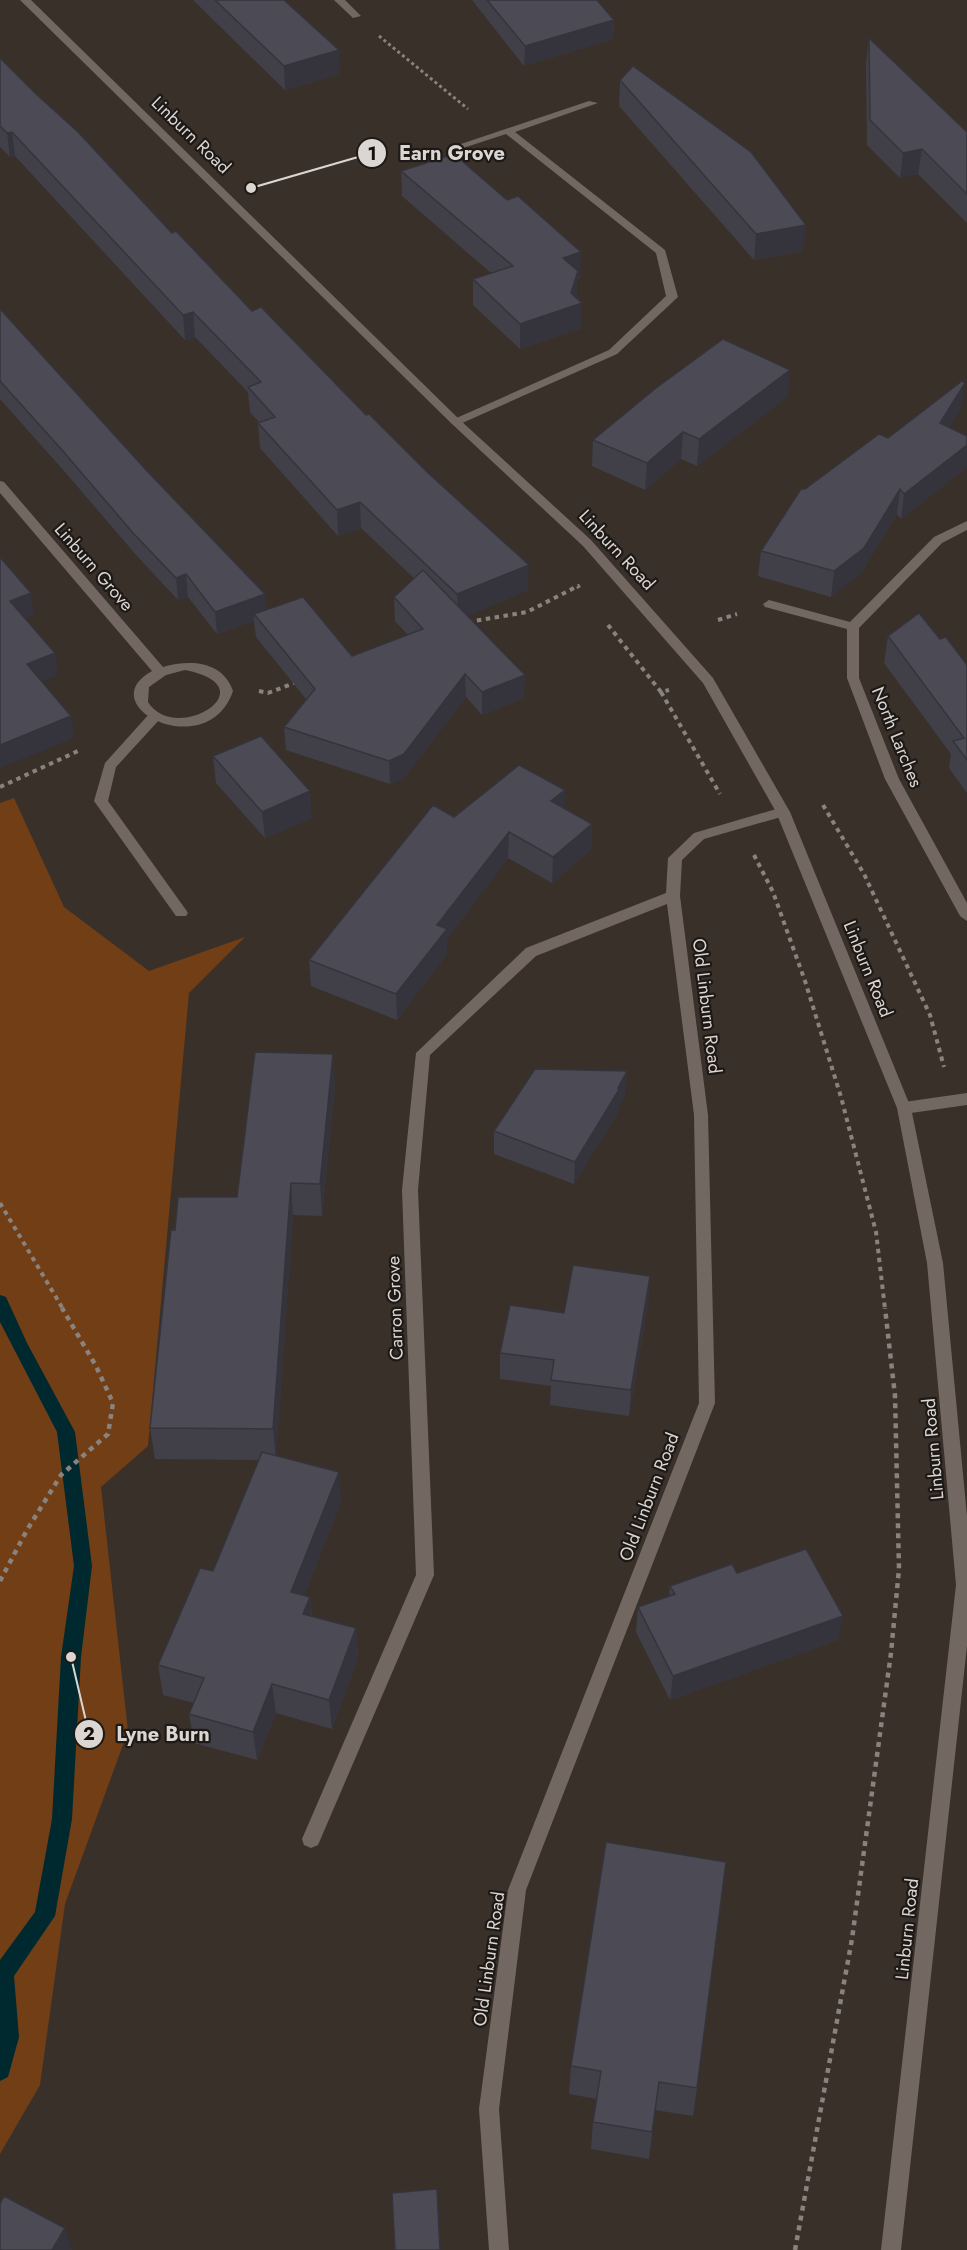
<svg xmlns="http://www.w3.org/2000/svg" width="967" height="2250" viewBox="0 0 967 2250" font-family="Jost,sans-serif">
<rect width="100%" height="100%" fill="#39302a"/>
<path fill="#713e15" d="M14 798 64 907 149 971 245 937 189 993 148 1446 101 1487 128 1731 65 1904 40 2085 0 2154V803Z"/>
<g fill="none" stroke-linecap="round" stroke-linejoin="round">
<path fill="#00292f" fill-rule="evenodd" d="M0 1295 6 1297 27 1343 75 1432 92 1566 81 1657 72 1819 55 1916 14 1976 19 2037 8 2077 0 2081V1960L35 1912 52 1819 61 1657 74 1566 57 1432 0 1322Z"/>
<path stroke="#8a827d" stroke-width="3" stroke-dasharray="3 3" stroke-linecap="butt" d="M379 36 468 109"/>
<path stroke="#8a827d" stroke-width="4" stroke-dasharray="4.5 4.5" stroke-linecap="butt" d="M718 620 737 614
M468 622 527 612 578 586 579 588
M608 625 661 692 669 690
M259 691 268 693 297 682
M661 692 720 794
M0 787 78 751
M823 805 864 874 930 1015 944 1067
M754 855 773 892 805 981 841 1097 876 1232 885 1309
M0 1203 63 1309"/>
<path stroke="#8a827d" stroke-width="4.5" stroke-dasharray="5 5" stroke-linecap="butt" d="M0 1581 27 1530 61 1475 108 1434 113 1403 96 1366 62 1308
M795 2250 852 1939 891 1653 899 1569 895 1396 885 1308"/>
<path fill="#736861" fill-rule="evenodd" d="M155 712 162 716 160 719 116 767 108 801 186 910 188 913 186 916H176L94 801 105 763 150 713Z"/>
<path fill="#736861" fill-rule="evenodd" d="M334 0H345L361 16 353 18Z
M589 101 598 103 515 132 665 250 678 297 617 354 460 424H452V420L609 350 666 296 656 253 506 134 460 149 455 146Z
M0 481 4 482 163 667C190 659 223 661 233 691 208 765 89 706 152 671L0 493ZM185 670C271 687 175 746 148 702L149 687 166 675Z
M967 521V530L942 543 859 628V678L899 779 967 903V921L960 916 885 779 847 678V629L765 607 763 604 769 600 850 622 934 537Z
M783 807 790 812 788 815 704 839 682 860 680 896 708 1115 715 1403 526 1890 499 2109 509 2250H489L479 2109 508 1890 699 1403 694 1115 667 904 536 956 430 1055 418 1190 434 1575 318 1845 311 1848 304 1845 302 1839 416 1575 402 1190 416 1053 526 948 666 893 668 858 694 833Z
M967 1093V1105L904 1114 899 1112 897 1108 899 1104 904 1102Z"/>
<path fill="#736861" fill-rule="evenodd" d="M20 0H31L460 420 591 540 713 678 790 812 911 1108 943 1263 967 1516V1646L901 2250H881L956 1585 927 1263 897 1108 776 812 703 683 583 546 452 424Z"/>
</g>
<path fill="#414049" d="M193 0H284L340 74 285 90Z
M472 0H597L614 20 613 39 524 66Z
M869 38 967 132V223L918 174 900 178 867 145 866 63Z
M0 58 172 233 252 311 528 590 467 616 524 698 482 715 466 697 404 778 390 784 286 750 284 727 306 699 256 637 254 621 217 634 188 597 178 600 137 556 65 472 0 399V309L266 610 352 656 408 635 395 621 394 597 415 579 361 528 338 536 260 448 258 423 259 422 250 412 248 392 195 337 185 340 15 156 10 157 0 147Z
M620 80 803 251 754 260 619 106Z
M401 171 580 278 577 279 576 298 581 328 520 349 473 305V279L491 273 402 196Z
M788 396 697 466 681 459 645 490 592 466 593 440Z
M961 408 949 427 967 436V467L901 519 897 514 861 573 831 597 758 576 761 551 805 489Z
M888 636 940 639 967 665V793L949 768 951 754 884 663Z
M213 756 312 818 265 838 216 783Z
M564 808 592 824 591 849 552 883 508 858 447 939V954L397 1020 311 986 309 960 454 817Z
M335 1086 322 1216 293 1215 276 1456 341 1502 304 1596 310 1597 312 1616 356 1628 358 1658 332 1729 276 1713 257 1760 194 1743 189 1714 194 1703 163 1695 158 1665 213 1571 259 1460 155 1459 150 1428 175 1230 237 1197Z
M625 1094 619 1106V1111L574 1184 494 1154V1131Z
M650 1276 648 1302 629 1416 550 1405 551 1386 500 1379V1353L564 1313Z
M737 1573 838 1640 670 1700 636 1632 638 1607 669 1596 670 1586Z
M571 2066 697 2088 693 2116 655 2110 649 2159 591 2149 593 2122 597 2099 569 2094Z"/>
<path fill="#35343c" d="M614 20 613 39 524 66 525 46Z
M339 50 340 74 285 90 284 66Z
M12 132 15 156 10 157 7 133Z
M922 149 918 174 900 178 903 153Z
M806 225 803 251 754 260 756 234Z
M581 252 580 278 577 279V296L574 305 582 303 581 328 520 349V324L563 258Z
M193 312 195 337 185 340 183 315Z
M790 370 788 396 697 466 699 439Z
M965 383 961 408 937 448 940 423Z
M683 432 681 459 645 490 647 463Z
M967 445V467L901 519 904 494Z
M900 489 897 514 861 573 831 597 834 571Z
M360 502 361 528 338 536 337 510Z
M529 565 528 590 458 620 457 594Z
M186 574 188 597 178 600 176 578Z
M31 593 34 615 14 623 10 601Z
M265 594 267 617 254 614V621L217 634 215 612Z
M55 653 58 675 31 686 27 664Z
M465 674 466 697 404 778 390 784 389 761Z
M525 675 524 698 482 715V692Z
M71 716 74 738 0 768V745Z
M565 790 564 815 551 801Z
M310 791 312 818 265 838 262 812Z
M592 824 591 849 552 883 553 857Z
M509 832 508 858 447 939V954L397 1020 396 994 437 925Z
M333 1054 335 1086 322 1216 320 1184Z
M627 1071 625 1094 619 1106V1111L574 1184 575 1162Z
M291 1183 293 1215 276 1460 273 1429Z
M650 1276 648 1302 629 1416 631 1390Z
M339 1472 341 1502 294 1622 291 1592Z
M310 1597 313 1627 303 1614Z
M843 1616 838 1640 670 1700 673 1676Z
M356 1628 358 1658 332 1729 329 1700Z
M272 1684 276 1713 257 1760 253 1732Z
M65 2228 72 2250H52Z"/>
<path fill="#4c4a55" stroke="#35343c" stroke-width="1.5" d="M215 0H284L339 50 284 66Z
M487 0H597L614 20 525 46Z
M869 38 967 132V194L922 149 903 153 870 120Z
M0 58 35 93 78 132 172 233 176 231 252 311 261 307 366 415 369 414 426 471 529 565 457 594 360 502 337 510 258 423 275 417 248 387 261 382 193 312 183 315 12 132 7 133 0 126Z
M633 66 751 152 806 225 756 234 620 80Z
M454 154 507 200 518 196 581 252 563 258 578 271 571 293 582 303 520 324 473 279 513 266 401 171Z
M0 309 147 471 265 594 215 612 186 574 176 578 134 534 62 450 0 381Z
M723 339 790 370 699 439 683 432 647 463 593 440 656 388Z
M962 381 965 383 940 423 967 436V445L904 494 900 489 864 548 834 571 761 551 801 489H805L879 434 888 438Z
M0 557 31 593 10 601 55 653 27 664 71 716 0 745Z
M423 570 525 675 482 692 465 674 404 754 389 761 284 727 315 689 254 614 303 597 352 656 423 629 394 597Z
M919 613 940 639 946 637 967 665V760L953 741 964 738 888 636Z
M261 736 310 791 262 812 213 756Z
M519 765 565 790 551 801 592 824 553 857 509 832 437 925 447 929 396 994 309 960 433 805 454 817Z
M255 1052 333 1054 320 1184 291 1183 273 1429 150 1428 171 1230H175L178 1197H237Z
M535 1069 627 1071 618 1088H620L575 1162 494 1131Z
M573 1265 650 1276 631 1390 551 1380 554 1360 500 1353 510 1305 564 1313Z
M262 1452 339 1472 291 1592 310 1597 303 1614 356 1628 329 1700 272 1684 253 1732 189 1714 204 1678 158 1665 200 1568 213 1571Z
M806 1549 843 1616 673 1676 638 1607 675 1594 670 1586 732 1564 737 1573Z
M606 1842 726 1862 697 2088 659 2082 652 2132 593 2122 601 2071 571 2066Z
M437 2189 440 2250H395L392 2193Z
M4 2196 65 2228 52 2250H0V2204Z"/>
<g text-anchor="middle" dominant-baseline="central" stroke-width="4.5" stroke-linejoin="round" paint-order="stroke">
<g font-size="18" fill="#dcd6d2" stroke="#1d1916">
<text transform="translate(191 135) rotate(44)">Linburn Road</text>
<text transform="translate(617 550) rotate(47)">Linburn Road</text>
<text transform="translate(94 567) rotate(49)">Linburn Grove</text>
<text transform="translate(897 737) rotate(68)">North Larches</text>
<text transform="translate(868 969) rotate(68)">Linburn Road</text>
<text transform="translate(707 1006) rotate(83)">Old Linburn Road</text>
<text transform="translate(395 1308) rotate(-92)">Carron Grove</text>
<text transform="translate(933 1449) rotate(-95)">Linburn Road</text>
<text transform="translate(649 1497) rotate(-69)">Old Linburn Road</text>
<text transform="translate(907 1929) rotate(-84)">Linburn Road</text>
<text transform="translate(489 1959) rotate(-82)">Old Linburn Road</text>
</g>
</g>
<path fill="none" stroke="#dcd6d2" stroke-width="2" d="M251 188L372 153M71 1657L89 1734"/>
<g fill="#dcd6d2" stroke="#1d1916" stroke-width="2">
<circle cx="251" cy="188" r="6"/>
<circle cx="71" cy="1657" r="6"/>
<circle cx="372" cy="153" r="15"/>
<circle cx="89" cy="1734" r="15"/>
</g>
<g font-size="18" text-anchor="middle" font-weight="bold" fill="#111">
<text x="372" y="160">1</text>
<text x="89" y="1740">2</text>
</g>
<g font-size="20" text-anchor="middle" font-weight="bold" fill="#dcd6d2" stroke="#1d1916" stroke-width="4.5" stroke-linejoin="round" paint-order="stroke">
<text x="452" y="160">Earn Grove</text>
<text x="163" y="1741">Lyne Burn</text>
</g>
</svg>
